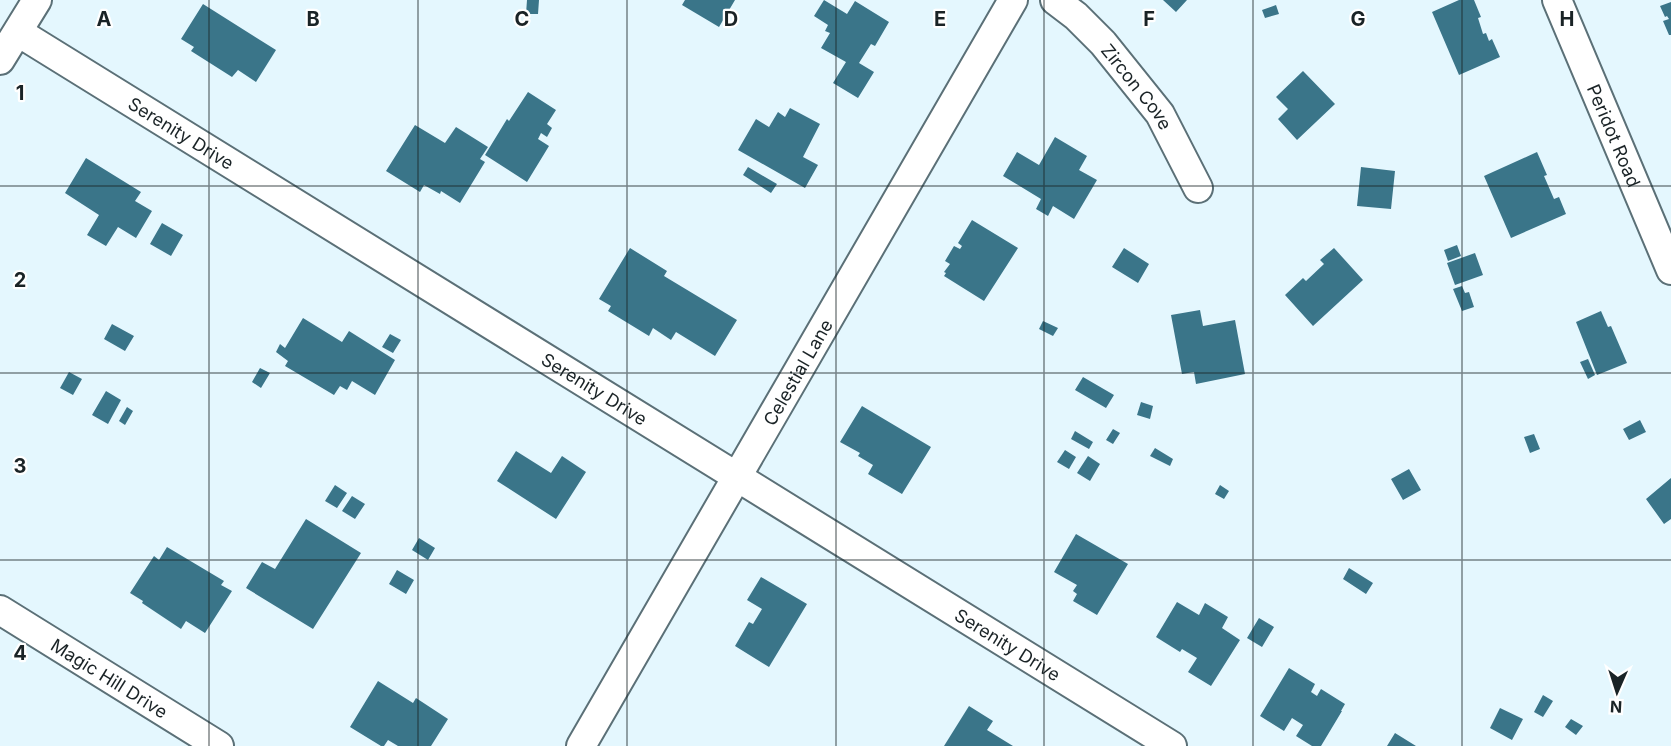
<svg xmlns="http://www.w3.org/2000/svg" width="1671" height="746" viewBox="0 0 1671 746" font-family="Inter,sans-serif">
<rect width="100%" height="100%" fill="#e4f7fe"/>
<path fill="#3a7589" d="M527 0H539L538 14H526Z
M685 0H735L719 27 682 5Z
M824 0 847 14 855 1 889 22 875 46 871 44 859 63 874 72 858 98 833 83 846 62 821 48 830 33 825 31 828 25 814 16Z
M1163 0H1187L1176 12Z
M1459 0H1474L1481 17 1478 18 1483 34 1486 33 1489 41 1492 39 1500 57 1459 75 1432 12Z
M1671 2V35H1669L1663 21 1669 19 1667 16 1665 17 1660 6Z
M203 4 276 50 256 82 238 70 232 77 191 51 194 47 181 39Z
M1276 5 1279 14 1265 18 1262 10Z
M1303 71 1335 104 1297 140 1278 119 1288 109 1276 97Z
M528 92 556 110 547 124 552 128 547 137 541 133 538 139 549 146 527 182 485 155 507 119 509 121Z
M790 108 820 124 803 157 818 165 805 188 738 150 756 119 769 127 778 112 785 117Z
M415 125 445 143 456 127 488 147 480 159 485 162 460 203 441 191 440 194 424 185 420 192 386 171Z
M1055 137 1087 156 1079 170 1097 180 1074 219 1053 206 1048 216 1036 209 1041 199 1003 176 1017 152 1039 165Z
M1537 152 1547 175 1544 176 1554 199 1559 197 1566 214 1511 238 1484 176Z
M86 158 141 192 135 201 152 211 136 238 118 227 106 246 87 235 99 215 65 193Z
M748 167 777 184 771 193 743 175Z
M1361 167 1395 171 1391 209 1357 206Z
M972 220 1018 248 984 301 944 276 946 273 944 272 950 264 945 261 954 246 960 249 962 246 958 243Z
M162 223 183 235 171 256 150 244Z
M1457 245 1461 256 1448 261 1444 250Z
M630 248 667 271 664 276 737 320 715 356 676 332 671 340 653 328 649 336 608 311 611 306 599 299Z
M1124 248 1149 264 1138 283 1112 267Z
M1334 248 1363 280 1313 326 1285 295 1303 278 1306 281 1324 264 1320 260Z
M1475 253 1483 275 1455 285 1447 263Z
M1462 286 1465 293 1469 292 1474 307 1462 311 1453 289Z
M1200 310 1203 326 1235 320 1245 374 1196 384 1194 372 1182 374 1171 315Z
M1601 311 1608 327 1611 326 1627 363 1597 375 1576 322Z
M303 318 342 342 349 331 395 360 375 395 352 381 347 390 340 386 334 395 285 366 288 361 276 352 280 344 285 348Z
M1043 321 1058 328 1053 336 1039 329Z
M112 324 134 336 125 351 104 339Z
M390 334 401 340 393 353 382 347Z
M1588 359 1595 375 1588 379 1580 362Z
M260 368 270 373 261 388 252 382Z
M69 372 82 379 73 395 60 388Z
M1083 377 1114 395 1106 408 1075 390Z
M106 391 121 400 108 424 92 415Z
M1141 402 1153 406 1150 419 1137 415Z
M862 406 931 447 902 494 868 474 873 465 858 456 860 453 840 442Z
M127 407 133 411 125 425 119 421Z
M1640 420 1646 432 1629 440 1623 429Z
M1113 429 1120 433 1113 444 1106 440Z
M1075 431 1093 442 1089 449 1071 439Z
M1534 434 1540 449 1530 453 1524 437Z
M1155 448 1173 459 1170 466 1150 456Z
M1065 450 1076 457 1069 469 1057 462Z
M516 451 551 473 562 456 586 472 556 519 497 481Z
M1088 456 1100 464 1090 481 1077 473Z
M1409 469 1421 490 1403 500 1391 479Z
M1671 478V519L1664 524 1646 499Z
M335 485 347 493 337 508 325 501Z
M1220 485 1229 491 1224 499 1215 494Z
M352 496 365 504 355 519 342 511Z
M306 519 361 553 313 629 246 588 262 562 275 569Z
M1076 534 1128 564 1097 615 1073 601 1077 594 1073 591 1077 585 1054 572Z
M419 538 435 548 428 560 412 550Z
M167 547 224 581 221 585 232 591 205 633 186 621 181 629 142 603 143 601 130 593 154 556 159 560Z
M1349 568 1373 583 1366 594 1343 579Z
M397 570 414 580 406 594 389 584Z
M761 577 807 604 769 667 735 646 749 622 753 624 762 609 747 600Z
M1177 602 1199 615 1205 603 1228 617 1222 628 1240 640 1211 686 1188 672 1197 658 1182 649 1180 652 1156 637Z
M1259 618 1274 627 1262 647 1247 638Z
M1289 668 1315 684 1311 692 1317 696 1321 689 1345 704 1341 711H1342L1321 746H1312L1296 736 1303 725 1292 718 1284 731 1260 716Z
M378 681 413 703 416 698 448 719 431 746H398L388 740 384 746H381L350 727Z
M1543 695 1553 701 1543 717 1534 712Z
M969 706 993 721 987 730 1013 746H944Z
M1500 708 1523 719 1512 740 1490 728Z
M1571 719 1583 726 1576 735 1565 727Z
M1395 733 1416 746H1387Z"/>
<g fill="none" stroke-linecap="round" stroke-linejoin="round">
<g stroke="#5b7077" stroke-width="32">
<g id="minor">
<path id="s1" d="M1055 0 1076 16 1103 43 1160 114 1198 188"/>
<path id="s2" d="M1557 0 1671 270"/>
<path id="s3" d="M18 32 1172 746"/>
<path d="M0 60 37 0"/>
<path id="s4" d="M0 610 219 746"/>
<path id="s5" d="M581 746 1013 0"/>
</g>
</g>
<use href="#minor" stroke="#fff" stroke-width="28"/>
</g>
<path fill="none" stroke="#1a2326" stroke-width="1.5" stroke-opacity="0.55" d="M209 0V746M418 0V746M627 0V746M836 0V746M1044 0V746M1253 0V746M1462 0V746M0 186H1671M0 373H1671M0 560H1671"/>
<g text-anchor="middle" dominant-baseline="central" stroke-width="4.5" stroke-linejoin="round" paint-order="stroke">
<g font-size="18" fill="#1a2326" stroke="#fff">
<text stroke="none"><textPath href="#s1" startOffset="120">Zircon Cove</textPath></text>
<text stroke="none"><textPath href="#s3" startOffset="192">Serenity Drive</textPath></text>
<text stroke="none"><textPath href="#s2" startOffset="147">Peridot Road</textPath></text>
<text stroke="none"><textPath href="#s5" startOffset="432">Celestial Lane</textPath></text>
<text stroke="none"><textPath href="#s3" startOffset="678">Serenity Drive</textPath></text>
<text stroke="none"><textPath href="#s3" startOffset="1164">Serenity Drive</textPath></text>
<text stroke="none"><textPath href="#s4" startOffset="129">Magic Hill Drive</textPath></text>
</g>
</g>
<g font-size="20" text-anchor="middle" font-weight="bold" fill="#1a2326" stroke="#fff" stroke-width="4.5" stroke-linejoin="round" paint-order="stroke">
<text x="104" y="26">A</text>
<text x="313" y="26">B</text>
<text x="522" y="26">C</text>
<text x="731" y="26">D</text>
<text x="940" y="26">E</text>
<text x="1149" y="26">F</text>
<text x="1358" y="26">G</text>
<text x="1567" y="26">H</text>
<text x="20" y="100">1</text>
<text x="20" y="287">2</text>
<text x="20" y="473">3</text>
<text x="20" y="660">4</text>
</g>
<g transform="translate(1617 692) rotate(183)" stroke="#ffffff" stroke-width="4.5" paint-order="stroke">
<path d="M0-4.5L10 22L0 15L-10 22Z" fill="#1a2326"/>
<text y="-9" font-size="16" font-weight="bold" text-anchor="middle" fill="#1a2326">N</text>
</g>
</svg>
